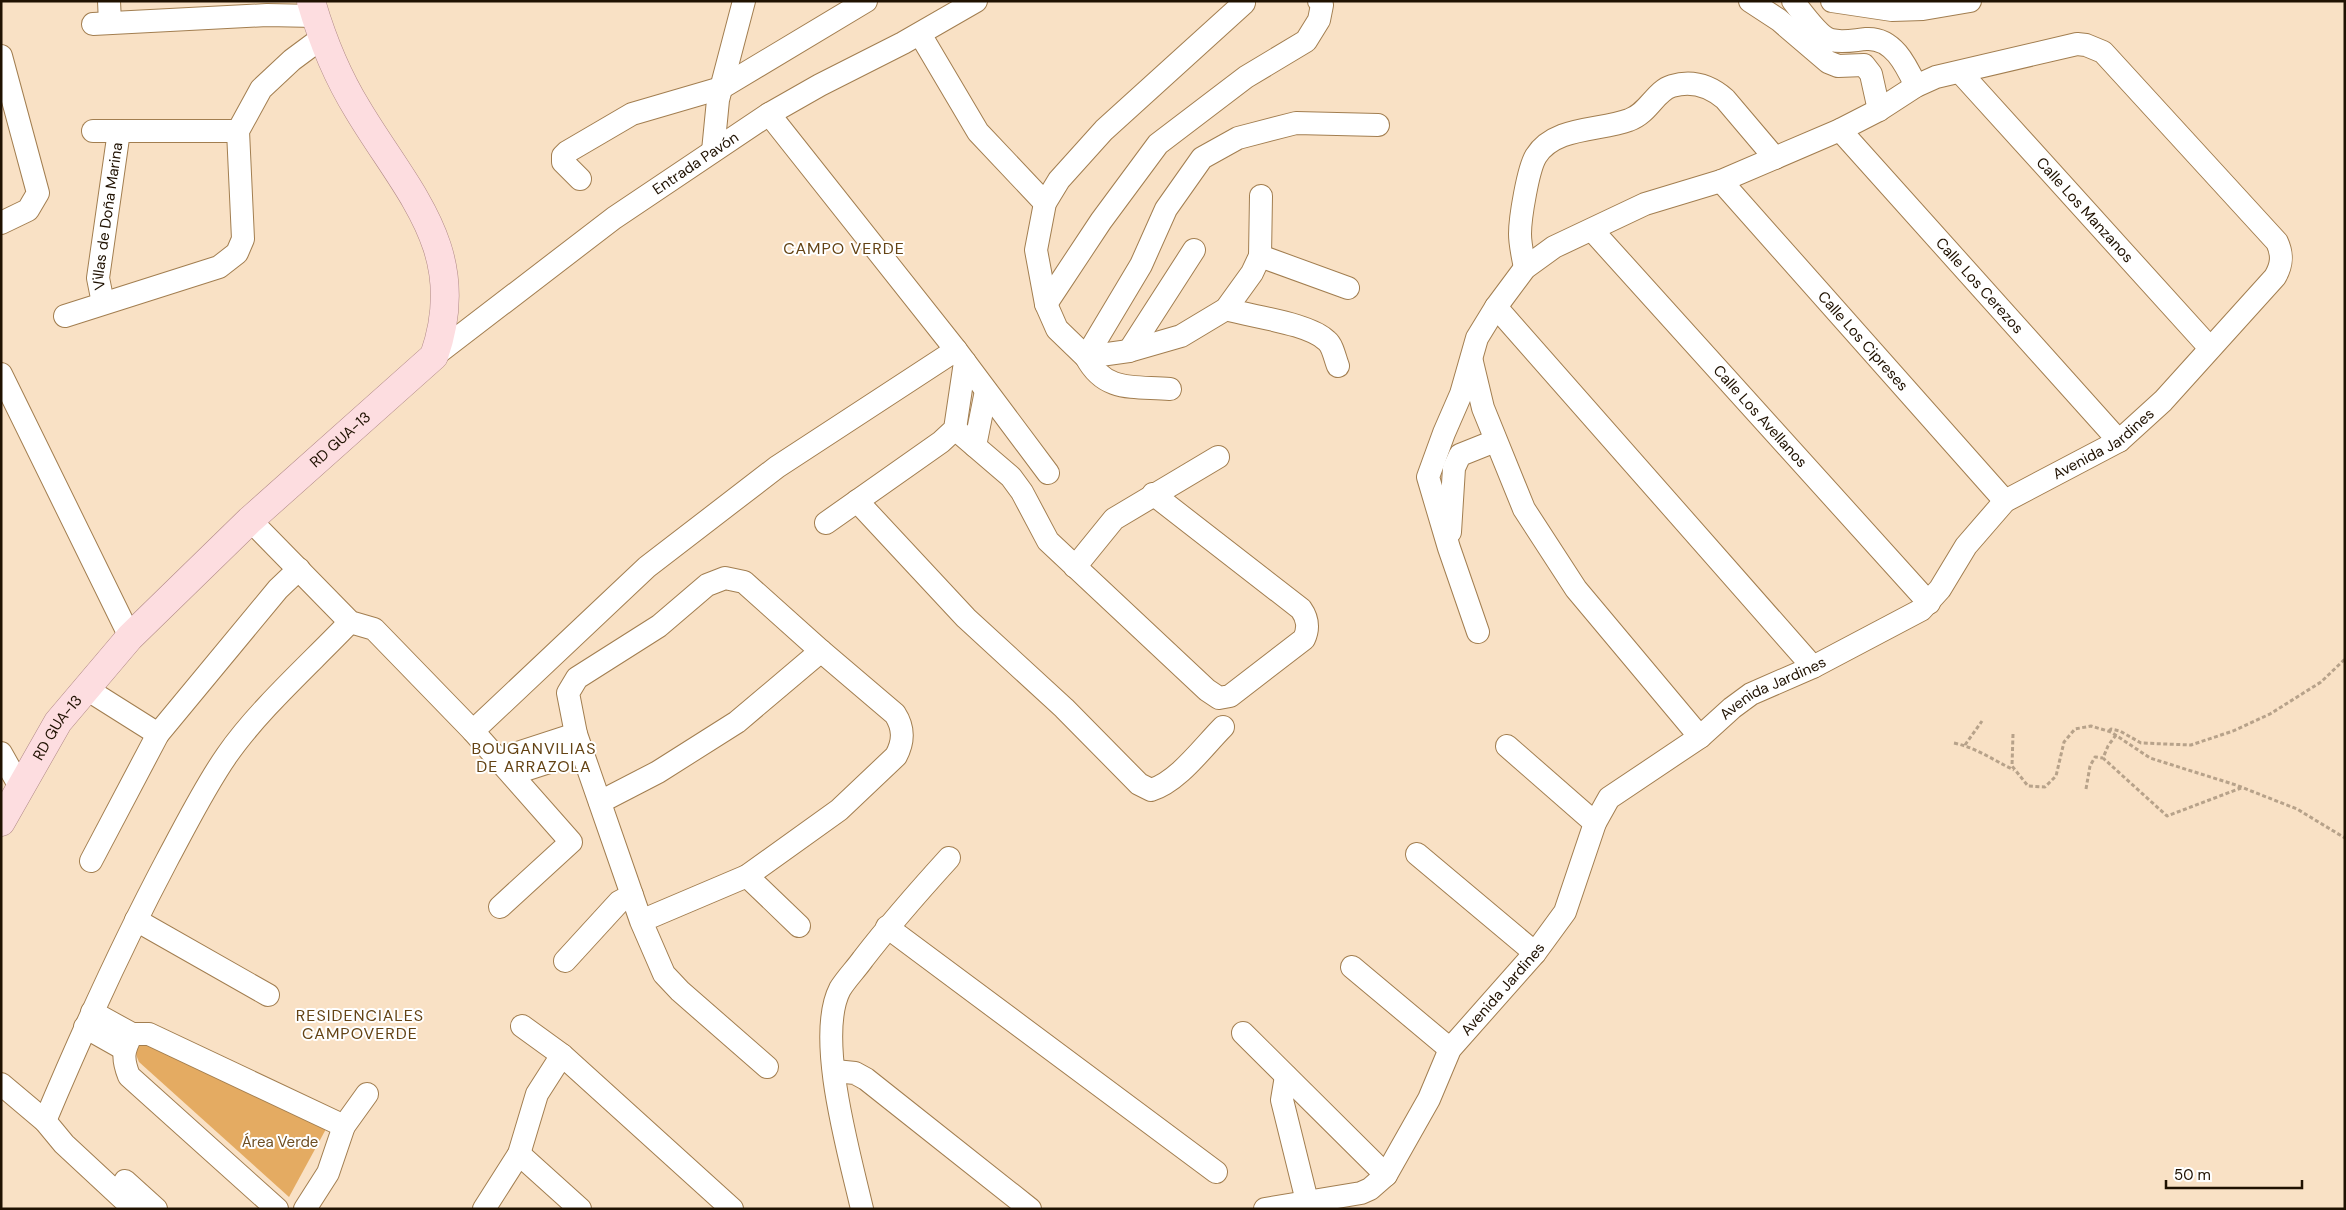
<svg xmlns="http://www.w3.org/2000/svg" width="2346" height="1210" viewBox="0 0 2346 1210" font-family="'DM Sans',sans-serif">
<rect width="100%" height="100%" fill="#f9e1c5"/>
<path fill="#e4ab62" d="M140 1041 326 1129 289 1197 139 1062C135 1053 135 1049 140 1041Z"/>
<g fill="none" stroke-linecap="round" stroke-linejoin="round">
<g stroke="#a27e50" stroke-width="24">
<g id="minor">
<path d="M109 1 110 23"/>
<path d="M1243 1 1244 3 1104 130 1059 180 1045 203 1036 250 1046 304 1057 329 1086 357 1129 351 1181 336 1226 309 1252 273 1260 256 1261 196"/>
<path d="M1750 1 1779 20 1828 62 1838 66 1864 65 1871 74 1879 110"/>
<path d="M1793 1C1801 11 1819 37 1831 40 1843 43 1854 40 1866 39 1893 37 1906 65 1916 86"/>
<path d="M1832 1 1892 10 1923 9 1970 1"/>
<path d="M93 24 267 15 315 16"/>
<path d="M920 34 978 132 1045 203"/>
<path d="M1 56 38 193 28 210 1 223"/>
<path id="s1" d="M1960 72 2210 348"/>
<path d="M769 114 956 350 1048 473"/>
<path id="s2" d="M1840 130 2119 441"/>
<path d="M93 131H238"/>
<path d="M713 151 718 100 744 1"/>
<path d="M580 179 563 162V156L567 152 632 114 721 88 866 1"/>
<path id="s3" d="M1721 181 2005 501"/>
<path id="s4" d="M1592 230 1929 603"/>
<path d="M1260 256 1348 288"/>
<path d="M1525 268C1523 257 1520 245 1520 234 1520 218 1528 169 1536 156 1555 126 1600 131 1629 120 1649 113 1655 91 1672 86 1692 80 1710 86 1725 99L1775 158"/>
<path id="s5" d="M103 303 98 278 119 131"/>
<path d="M1046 304 1101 221 1158 144 1246 77 1306 41 1319 20 1322 5 1319 1"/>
<path d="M1496 307 1813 667"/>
<path d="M1226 309C1252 317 1309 323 1327 341 1333 346 1335 359 1338 366"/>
<path d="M65 316 219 267 237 253 243 239 238 131 261 89 292 60 323 37"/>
<path d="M1129 351 1194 250"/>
<path id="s6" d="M434 356 614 218 769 114 820 85 903 43 976 1"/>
<path d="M1472 362 1483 408 1524 509 1576 589 1700 737"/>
<path d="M1 374 130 637"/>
<path d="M1170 389C1134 386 1105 393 1086 357L1141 265 1166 209 1202 158 1238 138 1296 123 1378 125"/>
<path d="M955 429 1011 477 1022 492 1048 541 1207 690 1219 698 1230 696 1304 639C1309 628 1308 619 1301 609L1153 494"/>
<path d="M975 446 986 391"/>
<path d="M857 501 966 618 1064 708 1139 784 1151 790C1178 782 1203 747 1223 727"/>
<path d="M250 520 350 622 374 629 473 731 571 842 500 907"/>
<path d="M826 523 941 442 955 429 965 362"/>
<path d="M1450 532 1454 468 1460 455 1495 441"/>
<path d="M1075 567 1114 519 1218 457"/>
<path d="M85 688 158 734"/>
<path d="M473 731 647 567 777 467 956 350"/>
<path d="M1507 746 1595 823"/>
<path d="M1 753 20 787"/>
<path d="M499 759 576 734"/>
<path d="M512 774 583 751"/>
<path d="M600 802 658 772 737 722 821 651"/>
<path d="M1417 854 1535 953"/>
<path d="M91 861 158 734 278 589 299 569"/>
<path d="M747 876 799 926"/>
<path d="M136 920 268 995"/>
<path d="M641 921 747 876 839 810 896 756C904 741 904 728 895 714L821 651 744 582 725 578 707 585 659 626 577 678 568 693 576 734 641 921 664 974 680 991 767 1067"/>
<path d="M887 927 1216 1172"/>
<path d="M565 961 619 902 632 895"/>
<path d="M1352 967 1450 1049"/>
<path d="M92 1012 132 1034"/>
<path d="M522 1026 562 1055 732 1209"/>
<path d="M85 1027 124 1049"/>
<path d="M1243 1033 1386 1175"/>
<path d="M835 1071 855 1073 866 1079 1030 1209"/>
<path d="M1286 1076 1282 1100 1307 1201"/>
<path d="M1 1084 45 1121 64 1144 134 1209"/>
<path d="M45 1121C82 1033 122 945 167 860 186 825 204 788 227 755 259 709 311 663 350 622"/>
<path d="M519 1154 580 1209"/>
<path d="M125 1181 156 1209"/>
<path d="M277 1209 129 1076C122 1058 123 1051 132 1034H149L344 1126"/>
<path d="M305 1209 328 1173 344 1126 367 1094"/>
<path d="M484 1209 519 1154 537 1094 562 1055"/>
<path d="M862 1209C850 1156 815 1037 840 989 846 979 856 969 863 959 890 924 919 891 949 858"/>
<path id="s7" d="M1265 1209 1361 1193 1370 1189 1386 1175 1429 1099 1450 1049 1535 953 1565 912 1595 823 1609 798 1700 737 1732 708 1751 694 1813 667 1921 610 1940 589 1966 546 2005 501 2119 441 2163 401 2275 277C2282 265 2283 255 2277 242L2103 52 2086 45 2077 44 1936 77 1916 86 1879 110 1840 130 1721 181 1645 204 1554 247 1525 268 1496 307 1477 338 1461 394 1444 433 1428 477 1449 548 1478 632"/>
</g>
</g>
<g stroke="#af8785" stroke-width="29">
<g id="major">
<path id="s8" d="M1 822 58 722 130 637 250 520 434 356C471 251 407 192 358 110 337 76 322 39 311 1"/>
</g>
</g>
<path stroke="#b7a28a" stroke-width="3" stroke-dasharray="4 2.5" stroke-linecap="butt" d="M2109 731 2111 729 2120 731 2141 743 2191 745 2233 731 2270 714 2321 682 2345 659
M2013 734 2012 766 2028 786 2045 787 2056 776 2064 742 2075 729 2091 726 2111 732 2150 758 2236 785 2297 809 2345 838
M2116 735 2108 746 2103 758 2167 816 2241 788
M1954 743C1977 748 1993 760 2014 770
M1965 745 1982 721
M2086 789 2090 766 2095 757 2103 758"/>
<use href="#minor" stroke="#fff" stroke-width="22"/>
<use href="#major" stroke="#fddde0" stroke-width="28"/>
</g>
<g text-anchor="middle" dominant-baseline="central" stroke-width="4" stroke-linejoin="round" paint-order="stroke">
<g font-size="15" fill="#1f1101" stroke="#fff">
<text stroke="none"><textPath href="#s6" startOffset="325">Entrada Pavón</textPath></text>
<text stroke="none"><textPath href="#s1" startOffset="186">Calle Los Manzanos</textPath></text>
<text stroke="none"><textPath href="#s5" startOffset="88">Villas de Doña Marina</textPath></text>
<text stroke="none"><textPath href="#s2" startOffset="209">Calle Los Cerezos</textPath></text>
<text stroke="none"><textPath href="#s3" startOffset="214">Calle Los Cipreses</textPath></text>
<text stroke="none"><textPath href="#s4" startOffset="251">Calle Los Avellanos</textPath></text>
<text stroke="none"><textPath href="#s8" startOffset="515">RD GUA-13</textPath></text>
<text stroke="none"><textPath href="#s7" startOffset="1190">Avenida Jardines</textPath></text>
<text stroke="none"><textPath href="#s7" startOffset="770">Avenida Jardines</textPath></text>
<text stroke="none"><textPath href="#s8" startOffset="110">RD GUA-13</textPath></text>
<text stroke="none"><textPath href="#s7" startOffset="350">Avenida Jardines</textPath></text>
</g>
<g font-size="15" fill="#6e4e22" stroke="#fff">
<text x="280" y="1142">Área Verde</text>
</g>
<g font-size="16" letter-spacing="1" fill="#644314" stroke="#fff">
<text x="844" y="248">CAMPO VERDE</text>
<text x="534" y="748">BOUGANVILIAS<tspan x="534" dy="18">DE ARRAZOLA</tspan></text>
<text x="360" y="1015">RESIDENCIALES<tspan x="360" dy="18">CAMPOVERDE</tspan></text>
</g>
</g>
<rect width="2346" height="1210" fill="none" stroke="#1f1101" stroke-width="5"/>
<path d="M2166 1180v8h136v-8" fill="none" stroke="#1f1101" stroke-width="2.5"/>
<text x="2174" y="1180" font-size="15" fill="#1f1101" stroke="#ffffff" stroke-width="4" paint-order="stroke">50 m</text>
</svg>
